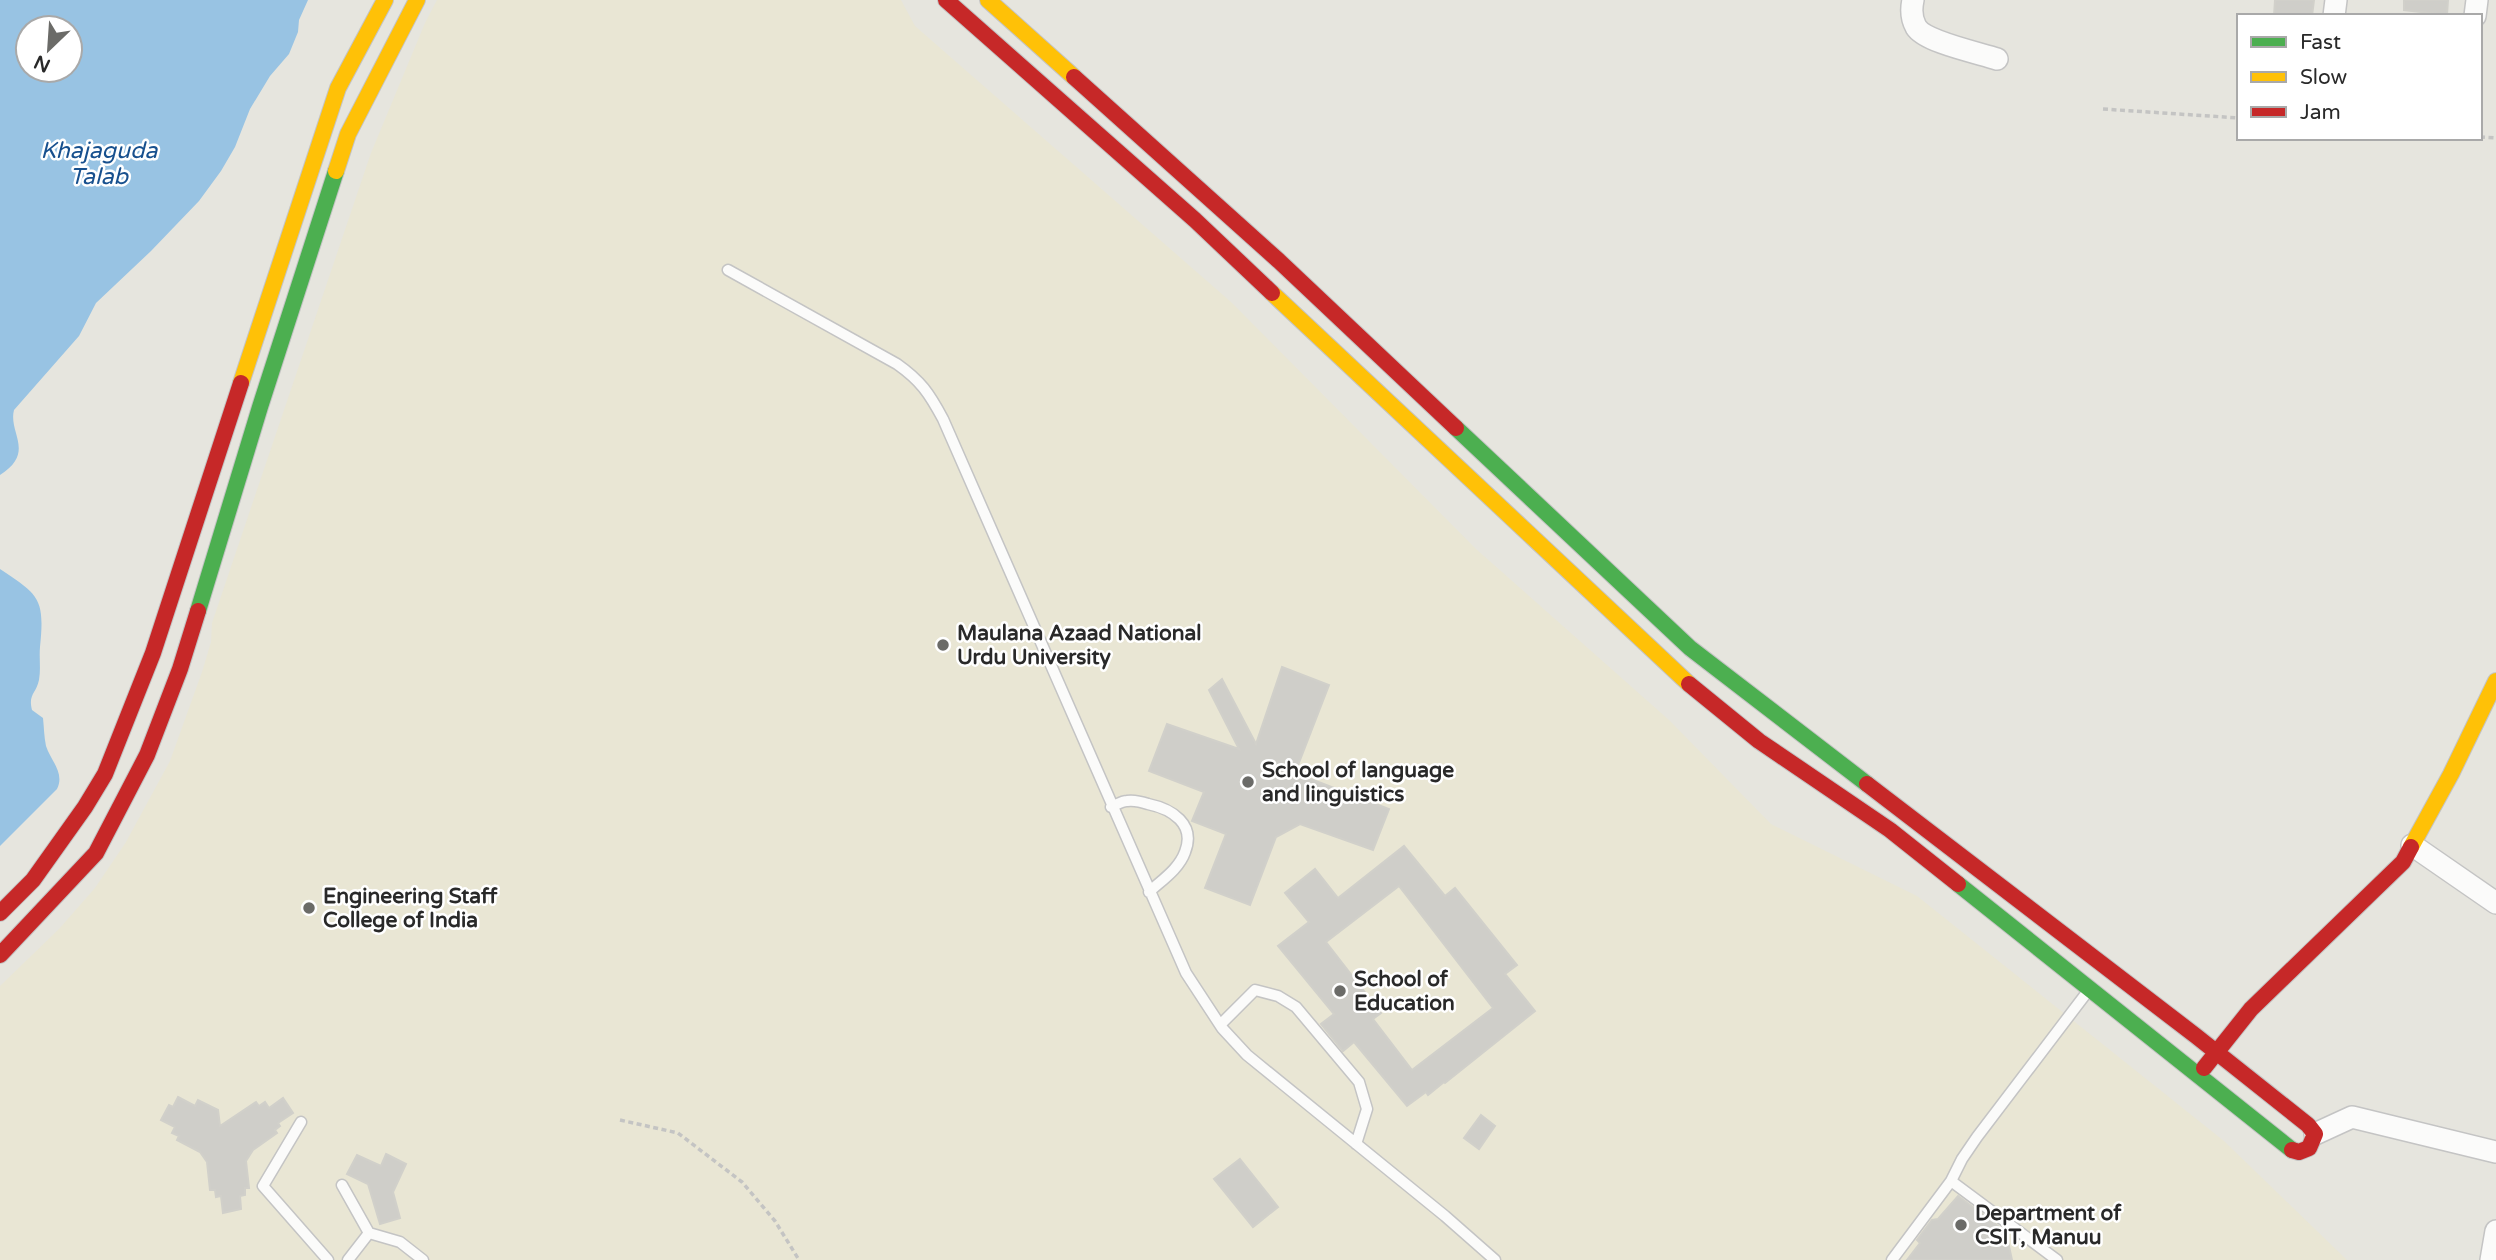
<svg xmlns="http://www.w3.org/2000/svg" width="2496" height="1260" viewBox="0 0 2496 1260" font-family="'Varela Round',sans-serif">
<rect width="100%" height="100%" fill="#e6e5de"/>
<path fill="#e9e6d4" d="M437 0H901L915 26 1231 302 1476 549 1669 720 1771 824 1917 896 2224 1141 2347 1260H0V986L59 929 95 888 126 842 170 761 202 672 211 642 212 623 371 153 425 23Z"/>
<path fill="#98c3e3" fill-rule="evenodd" d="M0 0H308L299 20 298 32 289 54 270 76 250 109 235 147 221 171 199 201 151 251 96 303 79 336 14 410C8 433 36 452 0 475ZM28 28H70V70H28Z
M0 569C39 595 45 598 40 647 39 658 41 669 39 680 36 694 28 694 32 710L43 718C44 727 44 737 46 746 51 761 65 773 57 789L0 846Z"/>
<path fill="#cfcec9" stroke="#d1d0ca" stroke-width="2" fill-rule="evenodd" d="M2275 0H2314L2312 16H2274Z
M2404 0H2448L2447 15 2404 10Z
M1282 667 1329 685 1295 773 1389 809 1373 850 1300 824 1276 837 1250 905 1205 888 1226 834 1192 821 1204 792 1149 771 1167 724 1239 749 1209 690 1222 679 1256 744Z
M1404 846 1445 896 1455 888 1517 965 1505 974 1535 1011 1445 1083 1444 1082 1428 1095 1426 1092 1407 1106 1354 1042 1343 1051 1321 1024 1334 1014 1278 946 1309 922 1285 893 1315 869 1338 898ZM1399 886 1493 1008 1412 1070 1373 1019 1381 1013 1326 942Z
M178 1097 195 1106 198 1100 218 1110 220 1126 256 1102 259 1106 265 1102 269 1108 283 1098 293 1113 278 1123 280 1126 275 1130 277 1133 253 1150 246 1161 249 1188H245V1195L240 1196 241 1209 223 1213 221 1196 216 1197 215 1190H210L207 1162 200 1152 177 1140 179 1136 172 1133 175 1127 161 1120 169 1105 173 1107Z
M1481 1115 1495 1126 1479 1149 1464 1138Z
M386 1154 406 1164 393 1192 400 1218 380 1224 368 1184 347 1174 357 1155 381 1166Z
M1240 1159 1278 1207 1253 1227 1214 1179Z
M1958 1196 2006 1232 2012 1260H1907L1920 1243 1917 1240 1932 1220 1938 1219Z"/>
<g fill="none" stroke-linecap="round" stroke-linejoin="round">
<g stroke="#c4c4c4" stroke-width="13">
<path id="lane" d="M728 270 897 364C921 381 929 393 943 419L1186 973 1222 1028 1247 1055 1445 1216 1495 1260
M1111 807C1116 805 1122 801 1127 801 1134 800 1142 802 1148 804 1172 809 1196 824 1185 852 1179 869 1162 880 1149 892
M1220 1025 1255 990 1278 996 1296 1007 1359 1082 1367 1109 1356 1144
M301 1122 263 1186 328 1260
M1951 1181 2057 1260
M342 1185 369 1233 400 1242 423 1260
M348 1260 369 1233
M1892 1260 1951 1181 1962 1159 1977 1137 2088 991"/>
</g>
<g stroke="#c4c4c4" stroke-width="24">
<path id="street" d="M1913 0C1911 9 1911 18 1916 27 1925 42 1979 53 1997 59
M2334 16 2336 0
M2475 16 2477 0
M2412 845 2496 903
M2315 1134 2352 1117 2496 1152
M2491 1260 2496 1231"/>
</g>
<g stroke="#c4c4c4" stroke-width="18">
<path id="fast" d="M1456 428 1690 648 1867 784
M198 611 260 407 336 171
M1958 884 2292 1150"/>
</g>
<g stroke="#c4c4c4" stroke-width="18">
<path id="slow" d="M988 0 1074 77
M336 171 348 134 417 0
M1272 293 1689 684
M241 383 338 88 385 0
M2411 847 2451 774 2496 681"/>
</g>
<g stroke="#c4c4c4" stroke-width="18">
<path id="jam" d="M946 0 1195 220 1272 293
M1074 77 1279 261 1456 428
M1689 684 1759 741 1890 830 1958 884
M1867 784 2196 1036 2308 1125 2315 1134 2309 1148 2299 1152 2292 1150
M0 913 33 880 85 807 105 774 153 653 241 383
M0 955 96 853 147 755 180 669 198 611
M2204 1068 2251 1009 2403 862 2411 847"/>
</g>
<path stroke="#c4c4c3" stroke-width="3.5" stroke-dasharray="5 3.5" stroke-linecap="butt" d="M2103 109 2239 118
M2480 137 2496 138
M620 1120 678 1133 742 1182 775 1221 799 1260"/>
<use href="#lane" stroke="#fbfbfa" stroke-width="10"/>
<use href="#street" stroke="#fbfbfa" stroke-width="21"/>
<use href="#fast" stroke="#4caf50" stroke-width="16"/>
<use href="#slow" stroke="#ffc107" stroke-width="16"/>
<use href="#jam" stroke="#c62828" stroke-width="16"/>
</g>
<g fill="#6b6b68" stroke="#fff" stroke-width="2.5">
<circle cx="943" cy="645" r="7"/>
<circle cx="1248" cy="782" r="7"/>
<circle cx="309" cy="908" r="7"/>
<circle cx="1340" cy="991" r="7"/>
<circle cx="1961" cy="1225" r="7"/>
</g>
<g text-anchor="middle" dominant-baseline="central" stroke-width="5" stroke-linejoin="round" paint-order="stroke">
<g font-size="21" font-weight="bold" fill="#292929" stroke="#fff" text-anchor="start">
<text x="957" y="633">Maulana Azaad National<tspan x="957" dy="24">Urdu University</tspan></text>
<text x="1262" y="770">School of language<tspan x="1262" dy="24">and linguistics</tspan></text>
<text x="323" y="896">Engineering Staff<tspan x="323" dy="24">College of India</tspan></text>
<text x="1354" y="979">School of<tspan x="1354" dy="24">Education</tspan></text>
<text x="1975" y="1213">Department of<tspan x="1975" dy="24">CSIT, Manuu</tspan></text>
</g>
<g font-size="23" font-style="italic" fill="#17508e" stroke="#fff">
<text x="99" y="151">Khajaguda<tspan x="99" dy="26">Talab</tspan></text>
</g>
</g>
<rect x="2237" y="14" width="245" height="126" fill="#ffffff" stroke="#a9a9a9" stroke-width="2"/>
<rect x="2251" y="37" width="35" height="10" fill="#4caf50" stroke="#a9a9a9" stroke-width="2"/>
<text x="2300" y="49" font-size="21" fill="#292929">Fast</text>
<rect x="2251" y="72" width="35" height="10" fill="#ffc107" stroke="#a9a9a9" stroke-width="2"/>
<text x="2300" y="84" font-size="21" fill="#292929">Slow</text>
<rect x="2251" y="107" width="35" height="10" fill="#c62828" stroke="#a9a9a9" stroke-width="2"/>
<text x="2300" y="119" font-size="21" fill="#292929">Jam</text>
<g transform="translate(49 49) rotate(205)"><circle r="33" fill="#ffffff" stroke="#a9a9a9" stroke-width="2"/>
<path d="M0-5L12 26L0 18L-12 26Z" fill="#6b6b68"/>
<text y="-10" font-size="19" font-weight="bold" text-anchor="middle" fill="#292929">N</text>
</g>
</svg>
